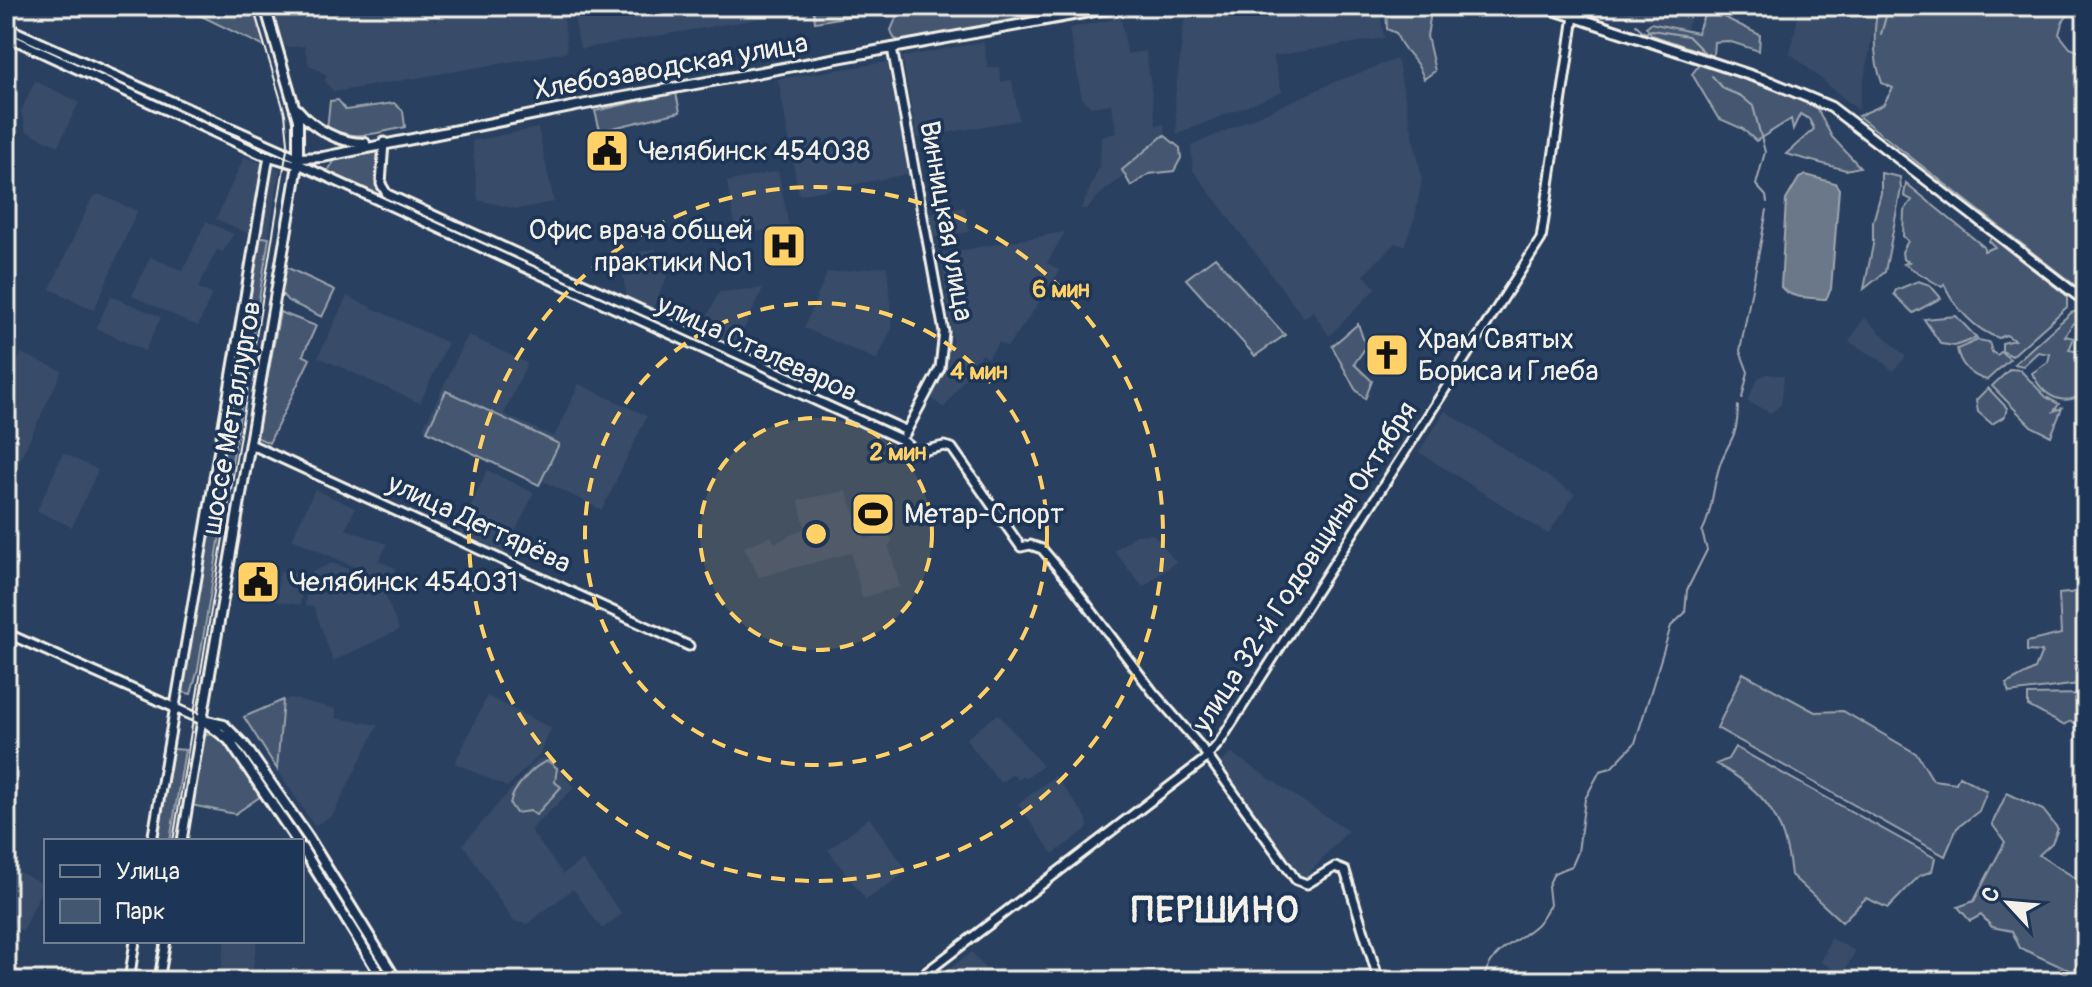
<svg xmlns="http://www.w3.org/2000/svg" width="2092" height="987" viewBox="0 0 2092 987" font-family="Pangolin,sans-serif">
<rect width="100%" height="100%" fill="#2a4060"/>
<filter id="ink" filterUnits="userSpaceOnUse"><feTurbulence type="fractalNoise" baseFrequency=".0125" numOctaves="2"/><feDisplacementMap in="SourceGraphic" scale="16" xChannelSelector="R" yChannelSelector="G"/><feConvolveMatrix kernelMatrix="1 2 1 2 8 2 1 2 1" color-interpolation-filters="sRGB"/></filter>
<g filter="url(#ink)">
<path fill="#374c69" d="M313 6H432L435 24 436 16 487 6H563L567 52 334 92 324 81 327 75 309 65 304 46 285 47 275 17 283 12Z
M572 6H796L798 12 580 49Z
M1215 6H1379L1384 38 1273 56 1282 92 1177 134 1175 100 1184 21 1215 13Z
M1605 6H1695L1686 32Z
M1800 6H1878L1858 110 1790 53Z
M1121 18 1127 54 1146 51 1156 125 1164 124 1167 143 1099 195 1087 209H1081L1100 165 1101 137 1117 133 1111 104 1091 107 1082 98 1069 28Z
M983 42 988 68 999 67 1001 82 1012 80 1019 120 917 138 902 57Z
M1397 59 1422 179 1415 217 1404 246 1395 243 1364 275 1376 288 1329 336 1313 311 1304 318 1193 170 1191 146 1332 83Z
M887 62 908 174 799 195 778 79Z
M35 81 79 102 58 146 26 131 21 111Z
M538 128 554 202 517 209 478 200 472 141Z
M244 157 280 169 269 238 245 232 216 219Z
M778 171 789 226 737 236 727 182Z
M98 194 137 211 94 310 50 289 91 200Z
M965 207 969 232 932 238 929 213Z
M206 221 233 234 223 252 217 250 198 288 212 294 198 326 132 296 150 257 183 271Z
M1065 232 1047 263 1060 270 1024 325 1007 347 999 342 988 358 982 354 944 408 932 399 953 342 940 254Z
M656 249 667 277 652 310 627 297 619 255Z
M887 266 892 328 877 360 804 328 827 273Z
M763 288 736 346 701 330 719 292Z
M111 296 161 317 145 351 96 328Z
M347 296 448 343 420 403 318 357Z
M1864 317 1906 357 1893 371 1879 359 1849 342Z
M468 335 527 363 504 414 554 437 579 384 647 416 602 510 543 481 540 486 423 429Z
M21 353 62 371 18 464 6 459V386Z
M1767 374 1784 376 1781 405 1770 413 1747 401 1758 378Z
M1445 411 1575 494 1548 534 1419 452Z
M63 453 98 470 72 527 37 511Z
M487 470 534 493 504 555 458 533Z
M315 489 355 508 346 529 387 544 379 561 396 568 389 582 292 539Z
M846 491 866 539 886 532 893 540 889 546 900 587 862 598 851 553 759 577 744 547 771 536 775 543 805 528 798 500Z
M1153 534 1176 562 1143 587 1114 551 1136 535Z
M332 563 380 581 399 630 333 661 314 607 305 606 309 573Z
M280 571 305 575 300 605 275 601Z
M487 696 551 728 540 754 507 787 455 763Z
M291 698 336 709V718L378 725 333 815 314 826 277 769 283 700Z
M998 714 1043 766 1025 779 1023 776 1018 780 1013 774 1000 783 966 739Z
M1231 753 1348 831 1303 880 1218 766Z
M551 757 574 788 530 830 563 874 582 860 622 914 602 929 573 889 527 924 513 921 463 844 538 759Z
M1055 776 1086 817 1088 828 1053 854 1018 804Z
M869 818 908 871 866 900 828 850Z
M6 866 44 884 23 931 6 923Z
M1831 938 1855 951 1844 974 1821 962Z
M225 941H257L252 974 221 969Z
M972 952 994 981H933Z"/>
<path fill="#445771" stroke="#9ca4ac" stroke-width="2" d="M189 6H252L265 47 187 9Z
M813 6H879L880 11 815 22Z
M942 6H974L978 13 1015 6H1066L1064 11 901 42 894 38 891 30 899 11Z
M1386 6H1432L1427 36 1435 71 1424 79C1416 55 1403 54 1396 33L1387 29Z
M1878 6H2086V17L2071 11 2062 23 2059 34 2070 48 2082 53 2086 49V294L1858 116 1883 105 1893 88 1882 83C1873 58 1873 32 1878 6Z
M1718 14 1760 35 1759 51 1728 41 1714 42 1713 56 1652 35 1646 27 1651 23 1697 33 1704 16Z
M1700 64 1796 97 1817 109 1832 137 1860 167 1846 170 1786 154 1814 129 1809 119 1800 114 1793 129 1791 119 1756 141 1743 129 1718 118 1692 74Z
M676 93 680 112 600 131 595 111Z
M338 100 346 110 394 103 403 111 405 127C377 133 355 141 327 129L330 101Z
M1164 135 1180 148 1181 158 1174 171 1149 174 1131 186 1122 170Z
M379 152 377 186 383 194 380 199 323 172 329 169 335 160Z
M1881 173 1900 177 1901 189 1885 272 1864 289 1873 245V222L1881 193Z
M1906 183 1984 247V251L1995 247 1989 241 1991 237 2067 296V307L2012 356 2002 351V343L2014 340 2006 335 1999 338C1976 331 1954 307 1944 284L1942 287 1904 264 1909 262 1903 259 1902 252 1908 241 1903 236 1904 211 1912 200 1904 196Z
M257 236 269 238 198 669 191 694 182 692Z
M1215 257 1285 335 1255 356 1186 279Z
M286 267 335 290 322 317 288 301 280 292Z
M1918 281 1930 285 1941 298 1913 313 1894 294 1896 290Z
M2080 310 2084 324 2073 323 2065 336 2074 338 2069 350 2086 353V391C2065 409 2043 397 2032 373L2048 362 2050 354 2038 352 2023 366 2014 364 2071 313Z
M280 312 316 326 303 355 310 359 269 443 256 437Z
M1956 316 1977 338 1955 346 1941 344 1924 319Z
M1358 324 1366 347 1354 364 1372 381 1365 399 1355 389 1332 346Z
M1978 340 1989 342 1992 352 1997 355 2001 352 2010 359 1987 380C1971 376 1960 365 1957 349Z
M2010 369 2020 370 2046 397 2059 404 2054 411 2062 408 2051 436 2031 426 1992 386Z
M1988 388 2007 408 2005 416 1992 424 1978 412 1976 400Z
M446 391 559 444 539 485 427 431Z
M2086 568V683L2009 693 2006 684 2035 669 2042 652 2027 651V642L2061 634 2059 594 2078 592Z
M1743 673 1815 712 1843 711 1917 754 1933 780 1956 783 1959 776 1987 791 1979 811 1957 828 1945 856 1717 728Z
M2086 694V733L2072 721 2063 725 2028 706V695Z
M283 700 277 769 244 717Z
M215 734 227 743 261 796 235 814 191 805 200 745 206 735Z
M1735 747 1935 858 1932 871 1919 876 1888 908 1866 898 1842 922 1791 875C1785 819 1766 791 1716 764L1728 759Z
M173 749 185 750 170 841H158Z
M548 761 557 768 555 782 561 787 536 815 530 811 516 813 510 804C512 790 533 765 548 761Z
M2007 793 2043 810 2058 829 2052 843 2039 855 2077 879 2086 869V978L2020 948 2012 931 1992 927 1981 915 1970 921 1958 907 1974 901 2005 842 1992 824Z"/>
<path fill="#6a788a" stroke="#a1a8b0" stroke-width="2" d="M1806 175 1835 183 1839 189 1831 289 1826 299C1811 297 1792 300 1781 287L1786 200 1799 178Z"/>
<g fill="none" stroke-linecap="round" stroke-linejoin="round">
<path stroke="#a1a8b0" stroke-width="2" d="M1636 25 1645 33 1652 30 1688 36 1706 54
M1881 34 1889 6
M1712 76 1724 89 1741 96 1753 106 1765 152 1756 185 1766 196 1767 202
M1742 398 1748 372 1740 351 1767 210
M1483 981C1490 950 1513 945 1535 926 1541 921 1545 912 1550 905L1548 886 1554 873 1572 866 1578 852 1585 799 1600 771 1611 768 1635 743 1671 626 1685 613 1687 590 1707 550 1702 532C1714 509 1712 483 1722 459 1733 434 1737 437 1738 406"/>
<g stroke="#f4f1e8" stroke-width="13">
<path id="tertiary" d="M892 48 944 332 940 368 905 434
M384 142 381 184 387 194
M301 165 902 440 917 452 944 446 952 448 1021 547 1030 545 1042 549 1069 581 1153 692 1201 747 1296 880 1307 884 1335 867 1345 871 1379 981
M387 194 907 431
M250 444 689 646
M152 841 269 156
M129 981 135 941"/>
</g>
<g stroke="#f4f1e8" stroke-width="13">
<path id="secondary" d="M6 27 299 158
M6 36 261 154 298 165
M6 54 13 38
M6 633 202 720 182 841
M159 981 166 941
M915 981 1203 761 1219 743 1541 239 1574 16"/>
</g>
<g stroke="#f4f1e8" stroke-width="14">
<path id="primary" d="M1542 6 1771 82 1831 107 2086 302
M297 109C314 129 339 143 365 143
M299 158 323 157 586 104 1122 6
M202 720 298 165V120L265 6
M202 720 224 725 245 746 308 837 397 981
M203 720 229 740 297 841
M302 848 384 981"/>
</g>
<use href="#tertiary" stroke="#1d3557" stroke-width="7"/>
<use href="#secondary" stroke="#1d3557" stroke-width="7"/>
<use href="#primary" stroke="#1d3557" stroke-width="8"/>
<path stroke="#f4f1e8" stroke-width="2" d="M173 841 288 143 285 114 253 6
M153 981 160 941"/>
</g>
</g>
<circle cx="816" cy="534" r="116" fill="#ffd166" fill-opacity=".12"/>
<g fill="none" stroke="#ffd166" stroke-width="4" stroke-dasharray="14 10">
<circle cx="816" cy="534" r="116"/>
<circle cx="816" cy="534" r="231"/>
<circle cx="816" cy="534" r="347"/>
</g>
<defs>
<g id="civic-square" transform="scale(2.3)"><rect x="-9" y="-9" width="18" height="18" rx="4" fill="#ffd166" stroke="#1d3557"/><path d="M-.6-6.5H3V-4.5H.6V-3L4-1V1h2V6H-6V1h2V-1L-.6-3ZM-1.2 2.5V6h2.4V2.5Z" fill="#111"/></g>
<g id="hospital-square" transform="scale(2.3)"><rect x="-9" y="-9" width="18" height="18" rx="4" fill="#ffd166" stroke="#1d3557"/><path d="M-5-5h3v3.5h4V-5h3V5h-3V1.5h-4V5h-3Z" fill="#111"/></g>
<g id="church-square" transform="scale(2.3)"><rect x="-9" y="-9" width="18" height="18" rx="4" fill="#ffd166" stroke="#1d3557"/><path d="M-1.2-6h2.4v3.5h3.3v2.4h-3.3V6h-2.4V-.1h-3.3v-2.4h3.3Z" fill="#111"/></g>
<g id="stadium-square" transform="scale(2.3)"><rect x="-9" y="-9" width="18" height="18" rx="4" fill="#ffd166" stroke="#1d3557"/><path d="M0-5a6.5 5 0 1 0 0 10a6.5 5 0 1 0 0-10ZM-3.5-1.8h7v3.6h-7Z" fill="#111"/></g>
</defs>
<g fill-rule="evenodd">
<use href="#civic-square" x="607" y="151"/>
<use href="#hospital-square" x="784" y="246"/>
<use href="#church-square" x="1387" y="355"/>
<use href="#stadium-square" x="873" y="514"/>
<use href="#civic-square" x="258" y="582"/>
</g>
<g text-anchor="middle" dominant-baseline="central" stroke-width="7" stroke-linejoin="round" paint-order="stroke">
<g font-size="28" fill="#f4f1e8" stroke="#1d3557">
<text transform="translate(671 67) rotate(-10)">Хлебозаводская улица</text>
<text transform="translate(946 221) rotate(80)">Винницкая улица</text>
<text transform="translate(757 349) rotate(25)">улица Сталеваров</text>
<text transform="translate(232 418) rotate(-80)">шоссе Металлургов</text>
<text transform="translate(479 524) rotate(25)">улица Дегтярёва</text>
<text transform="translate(1305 567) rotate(-57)">улица 32-й Годовщины Октября</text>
</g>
<g font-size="28" fill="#f4f1e8" stroke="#1d3557" text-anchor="start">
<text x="638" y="151">Челябинск 454038</text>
<text x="753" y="230" text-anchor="end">Офис врача общей<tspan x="753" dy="32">практики №1</tspan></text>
<text x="1418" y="339">Храм Святых<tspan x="1418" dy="32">Бориса и Глеба</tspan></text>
<text x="904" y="514">Метар-Спорт</text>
<text x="289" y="582">Челябинск 454031</text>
</g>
<g font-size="36" font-weight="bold" letter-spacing="2" fill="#f4f1e8" stroke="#1d3557">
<text x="1216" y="910">ПЕРШИНО</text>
</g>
</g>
<circle cx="816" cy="534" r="12" fill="#ffd166" stroke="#1d3557" stroke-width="4"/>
<g font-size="24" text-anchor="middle" font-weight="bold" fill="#ffd166" stroke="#1d3557" stroke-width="7" stroke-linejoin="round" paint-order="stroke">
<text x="1061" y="297">6 мин</text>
<text x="979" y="379">4 мин</text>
<text x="898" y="460">2 мин</text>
</g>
<rect width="2092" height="987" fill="none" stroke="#1d3557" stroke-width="32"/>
<rect x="16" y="16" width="2060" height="955" fill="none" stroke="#f4f1e8" stroke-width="3" filter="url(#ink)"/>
<rect x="44" y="839" width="260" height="104" fill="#1d3557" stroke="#738091" stroke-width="2"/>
<rect x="60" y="865" width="40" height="12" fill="#1d3557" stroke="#738091" stroke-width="2"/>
<text x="116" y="879" font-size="24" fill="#f4f1e8">Улица</text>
<rect x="60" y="899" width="40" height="24" fill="#445771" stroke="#738091" stroke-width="2"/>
<text x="116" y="919" font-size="24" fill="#f4f1e8">Парк</text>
<g transform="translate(2008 903) rotate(296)" stroke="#1d3557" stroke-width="6" paint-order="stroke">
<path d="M0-6L14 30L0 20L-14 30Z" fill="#f4f1e8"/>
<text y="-12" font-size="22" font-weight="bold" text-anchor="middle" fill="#f4f1e8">С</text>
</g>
</svg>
